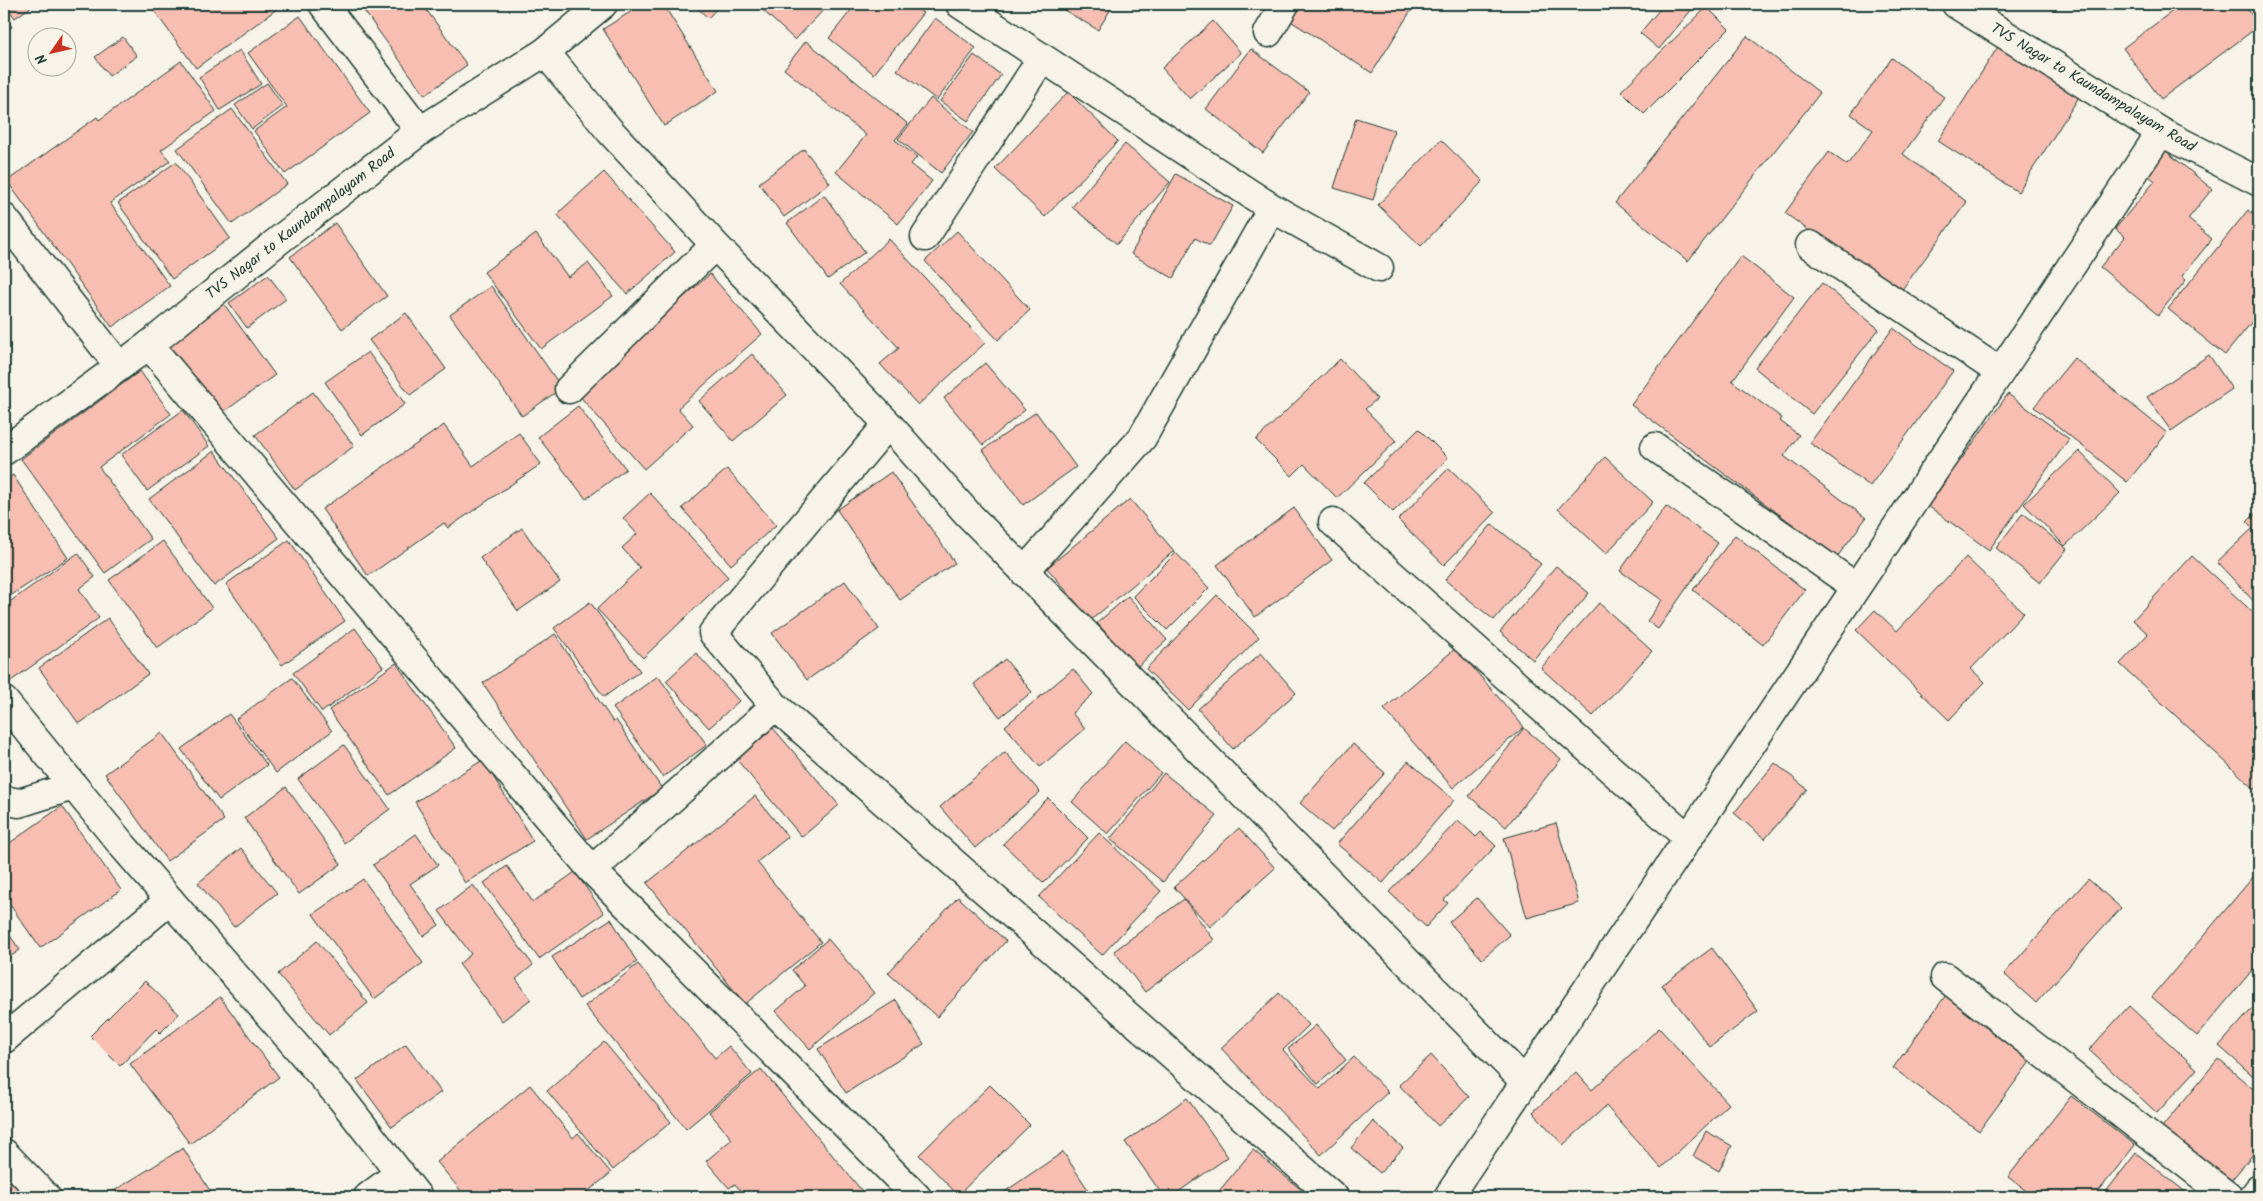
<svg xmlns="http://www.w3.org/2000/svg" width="2263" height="1201" viewBox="0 0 2263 1201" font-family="Kalam,sans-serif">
<rect width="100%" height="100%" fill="#f7f3e8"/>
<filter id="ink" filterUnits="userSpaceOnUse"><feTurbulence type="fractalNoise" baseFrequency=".02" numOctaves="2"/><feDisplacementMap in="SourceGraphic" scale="10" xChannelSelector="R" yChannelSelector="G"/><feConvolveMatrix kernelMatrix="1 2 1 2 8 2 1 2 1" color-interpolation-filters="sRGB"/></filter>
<g filter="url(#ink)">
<path fill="#f8beb2" stroke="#1f3d34" d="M5 4H35L15 18Z
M158 4H279L281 6 196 68 152 8Z
M359 4H422L467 65 425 95Z
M643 4H663L718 91 664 126 603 29Z
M693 4H721L708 18Z
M756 4H829L795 40Z
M856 4H911L923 13 874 74 829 38Z
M1054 4H1114L1098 30Z
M1299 4H1415L1372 73 1289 20Z
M1664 4H1689L1693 8 1659 49 1640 33Z
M2182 4H2244L2259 26 2161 99 2123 48Z
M1707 7 1729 29 1644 114 1621 91Z
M4 15 12 27 4 32Z
M300 16 370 113 285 174 254 131 287 107 248 53Z
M935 18 976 48 937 100 897 70Z
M1213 21 1241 53 1190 99 1162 68Z
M1747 36 1820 93 1688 261 1615 203Z
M123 37 137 56 109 76 95 57Z
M806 41 908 124 895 140 917 157 911 164 932 181 898 224 836 172 866 135 784 69Z
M2001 42 2081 94 2018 192 1938 141Z
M1251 49 1309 92 1263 153 1206 109Z
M240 50 261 84 220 110 199 77Z
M974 55 1001 75 968 121 940 101Z
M1892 58 1944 97 1903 154 1967 202 1900 292 1847 252 1843 256 1785 213 1829 152 1847 165 1873 130 1851 114Z
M181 61 216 111 161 150 170 161 110 203 170 286 112 327 7 181 97 117 99 120Z
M267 83 283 106 252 129 235 105Z
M1068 92 1118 141 1045 217 995 169Z
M931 98 973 132 941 173 898 139Z
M232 109 287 184 232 224 177 149Z
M1356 118 1394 130 1373 200 1334 188Z
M1441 140 1483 181 1421 246 1378 205Z
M1125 144 1170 182 1117 244 1072 207Z
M2161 147 2212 189 2188 219 2212 239 2182 276 2186 280 2158 315 2100 267 2125 237 2115 229 2155 181 2142 170Z
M804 149 830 183 784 217 759 183Z
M176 162 230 238 172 279 118 203Z
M604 172 675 252 627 294 557 214Z
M1176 174 1233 206 1210 246 1195 238 1173 278 1131 254Z
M824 195 865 252 828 279 787 223Z
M2248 210 2259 219V313L2225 355 2168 309Z
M335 223 387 296 342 329 290 257Z
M957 231 1030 310 998 340 925 261Z
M536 234 568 277 588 263 613 296 541 349 484 272Z
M889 239 985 343 918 405 880 364 899 348 840 284Z
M1741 256 1794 297 1732 381 1782 418 1780 421 1799 435 1784 456 1866 518 1837 557 1631 405Z
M710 274 762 334 678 408 693 425 644 469 576 392Z
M268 275 286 299 247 328 229 303Z
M1822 283 1879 329 1812 414 1755 368Z
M491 286 562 388 522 416 450 315Z
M221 300 275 375 218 416 164 341Z
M406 313 446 369 410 395 369 340Z
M1893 328 1953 371 1870 486 1810 443Z
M368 352 405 404 362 435 325 382Z
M752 354 787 395 733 441 699 401Z
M2209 355 2232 389 2171 431 2147 397Z
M2074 358 2167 433 2127 482 2034 407Z
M1340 359 1377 399 1365 409 1396 441 1337 498 1304 464 1292 476 1256 440Z
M985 363 1025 410 983 445 944 398Z
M140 371 171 414 99 467 151 539 105 573 21 459Z
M313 392 354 446 295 490 255 435Z
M2008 394 2069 439 1989 550 1928 506Z
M578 406 626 469 586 499 538 437Z
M183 410 209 446 147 491 121 455Z
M1036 412 1076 467 1023 505 983 450Z
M444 425 473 466 519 433 541 464 448 528 444 523 368 576 322 509Z
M1419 429 1448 458 1393 512 1364 483Z
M214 451 279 538 214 586 149 499Z
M2079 451 2120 493 2065 546 2024 504Z
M1605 457 1653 502 1606 554 1558 509Z
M1449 468 1495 513 1444 565 1398 520Z
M727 469 776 525 731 565 682 508Z
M891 472 955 563 900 600 837 510Z
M13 475 68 558 4 600V481Z
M650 493 728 577 643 658 597 609 640 568 622 548 637 534 623 518Z
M1130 499 1174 551 1091 620 1047 568Z
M1666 506 1718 543 1658 629 1647 621 1662 600 1620 571Z
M1294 508 1332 560 1255 617 1217 565Z
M2259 510V607L2217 562 2253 528 2247 522Z
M2023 513 2067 549 2040 583 1996 548Z
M1492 524 1541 564 1494 620 1445 580Z
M522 528 560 582 518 611 480 558Z
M1735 535 1805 590 1763 645 1693 590Z
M289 540 345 621 282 665 226 584Z
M163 541 212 608 157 648 109 580Z
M78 553 95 577 79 589 99 618 4 686V606Z
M1176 553 1209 588 1167 630 1133 596Z
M2192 556 2259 618V793L2120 664 2148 634 2133 620Z
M1966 557 2024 613 1971 669 1985 682 1949 720 1856 630 1875 610 1897 631Z
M1556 566 1589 593 1533 660 1500 632Z
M845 581 879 629 807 680 772 633Z
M1217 595 1259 637 1188 710 1146 669Z
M1128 596 1167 640 1137 667 1097 623Z
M590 602 640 671 604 697 554 628Z
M1599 603 1652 651 1593 716 1541 668Z
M108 618 148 674 79 724 39 668Z
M355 628 383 667 322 712 293 673Z
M555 634 613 722 616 720 662 789 587 839 483 683Z
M1456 648 1524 727 1453 788 1384 709Z
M696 653 739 701 709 728 666 681Z
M1261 653 1296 693 1233 749 1198 709Z
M1005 659 1032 692 1000 717 974 684Z
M396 663 456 748 389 795 329 710Z
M1073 669 1093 694 1072 713 1085 729 1040 767 1005 726Z
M658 676 707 745 663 777 613 708Z
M292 678 332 731 276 773 236 719Z
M229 714 267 765 219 800 181 749Z
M773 728 839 805 802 837 737 760Z
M1524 728 1561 759 1506 827 1469 796Z
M162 733 224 820 167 861 105 774Z
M1125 741 1161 773 1108 834 1072 802Z
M1353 744 1385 773 1332 831 1300 803Z
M344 745 390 809 344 843 298 779Z
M1005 752 1040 792 975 848 940 807Z
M483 760 533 841 465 883 415 802Z
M1408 761 1454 800 1383 883 1337 844Z
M1775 763 1807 789 1765 839 1734 813Z
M1164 773 1217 816 1163 882 1110 839Z
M286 787 341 864 299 894 244 818Z
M755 796 788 837 757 862 821 942 745 1004 647 883Z
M1048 798 1088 838 1044 883 1003 844Z
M62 806 121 890 40 948 4 896V847Z
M1458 820 1476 837 1481 832 1496 846 1444 900 1448 903 1426 927 1389 892Z
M1556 823 1579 903 1527 918 1504 838Z
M1239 828 1275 868 1210 927 1174 887Z
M1099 833 1161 891 1102 955 1039 897Z
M416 834 438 865 410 884 439 925 423 936 373 865Z
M241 848 277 893 234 927 198 883Z
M507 866 533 902 575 872 604 913 539 959 484 883Z
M2259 870V962L2197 1036 2152 997Z
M363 879 423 963 374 999 313 914Z
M2088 879 2121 908 2036 1003 2004 974Z
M473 885 533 965 516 979 531 999 502 1021 459 964 471 954 439 911Z
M958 897 1006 941 937 1017 888 973Z
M1477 898 1510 935 1482 959 1449 922Z
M1184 899 1214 940 1145 992 1114 951Z
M611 919 637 962 579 999 552 957Z
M4 927 20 950 4 961Z
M828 939 874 993 810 1049 776 1011 805 986 792 970Z
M317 941 368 1003 329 1035 278 974Z
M1712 948 1758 1011 1710 1047 1662 985Z
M638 964 715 1058 729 1046 752 1074 686 1129 585 1006Z
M145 981 179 1014 160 1033 156 1029 120 1066 90 1036Z
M1279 993 1309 1025 1283 1050 1320 1089 1354 1057 1388 1092 1321 1155 1221 1048Z
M1946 995 2032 1059 1979 1131 1893 1068Z
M220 997 279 1077 190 1144 130 1064Z
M896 1000 924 1044 846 1093 818 1049Z
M2259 1001V1081L2219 1046Z
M2129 1006 2197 1069 2157 1113 2089 1050Z
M1316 1025 1346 1060 1318 1084 1288 1049Z
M1659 1028 1729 1104 1661 1168 1606 1106 1563 1145 1533 1112 1576 1072 1592 1090Z
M604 1042 671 1122 613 1170 547 1091Z
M406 1044 441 1092 392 1127 357 1080Z
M1431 1055 1469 1097 1438 1126 1399 1085Z
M2218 1059 2259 1094V1147L2224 1189 2157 1133Z
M761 1069 867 1197H746L735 1184 729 1188 706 1161 732 1139 709 1112Z
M530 1085 573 1138 578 1133 611 1173 581 1197H466L437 1162Z
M990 1085 1030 1125 958 1195 919 1155Z
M2071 1096 2135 1145 2094 1197H2034L2008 1177Z
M1187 1098 1228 1157 1171 1197H1164L1125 1142Z
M1373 1121 1403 1148 1380 1173 1351 1148Z
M1706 1131 1732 1146 1719 1171 1693 1156Z
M183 1148 214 1197H104Z
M1253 1150 1310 1197H1214Z
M1063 1152 1091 1194 1086 1197H997Z
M2136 1153 2192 1197H2102Z
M4 1167 32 1197H4Z
M1109 1190 1115 1197H1099Z"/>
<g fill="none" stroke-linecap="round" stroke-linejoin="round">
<g stroke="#1f3d34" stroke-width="31">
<path id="minor" d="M323 4 420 131
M960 4 1272 208 1142 438 1024 572
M1268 33 1285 4
M545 52 610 131 715 245 888 424 967 513 1525 1082
M1272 208 1379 268
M4 218 119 366
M925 237 1042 58
M1810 245 2000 372
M149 345 592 870 917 1197
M569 389 715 245
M888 424 713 633 775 706 1334 1197
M1655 447 1856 587
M1333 522 1688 838
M4 701 123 846 341 1098 418 1197
M4 800 19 803 73 786
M592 870 775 706
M1945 977 2229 1197
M4 1039 170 900
M4 1153 46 1197
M368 1197 400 1173
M1448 1197 2161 132
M2253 1197 2259 1189"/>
</g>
<g stroke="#1f3d34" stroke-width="31">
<path id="tertiary" d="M1956 4 2161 132 2259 182
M4 451 149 345 283 237 420 131 545 52 603 4"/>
</g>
<use href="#minor" stroke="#f7f3e8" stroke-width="28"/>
<use href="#tertiary" stroke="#f7f3e8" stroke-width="28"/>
</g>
</g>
<g text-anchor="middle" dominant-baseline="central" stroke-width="4.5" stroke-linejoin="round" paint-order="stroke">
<g font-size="15" fill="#1f3d34" stroke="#f7f3e8">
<text transform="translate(2093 88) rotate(31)">TVS Nagar to Kaundampalayam Road</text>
<text transform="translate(301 224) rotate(-38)">TVS Nagar to Kaundampalayam Road</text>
</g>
</g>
<rect width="2263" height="1201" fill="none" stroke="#f7f3e8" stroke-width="20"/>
<rect x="10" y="10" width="2243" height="1181" fill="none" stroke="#1f3d34" stroke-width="2" filter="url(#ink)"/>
<g transform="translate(52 52) rotate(236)"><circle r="24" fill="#f7f3e8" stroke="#a1aaa0"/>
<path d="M0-4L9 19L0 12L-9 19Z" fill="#c8321e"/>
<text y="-8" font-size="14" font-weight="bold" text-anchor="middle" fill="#1f3d34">N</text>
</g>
</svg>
